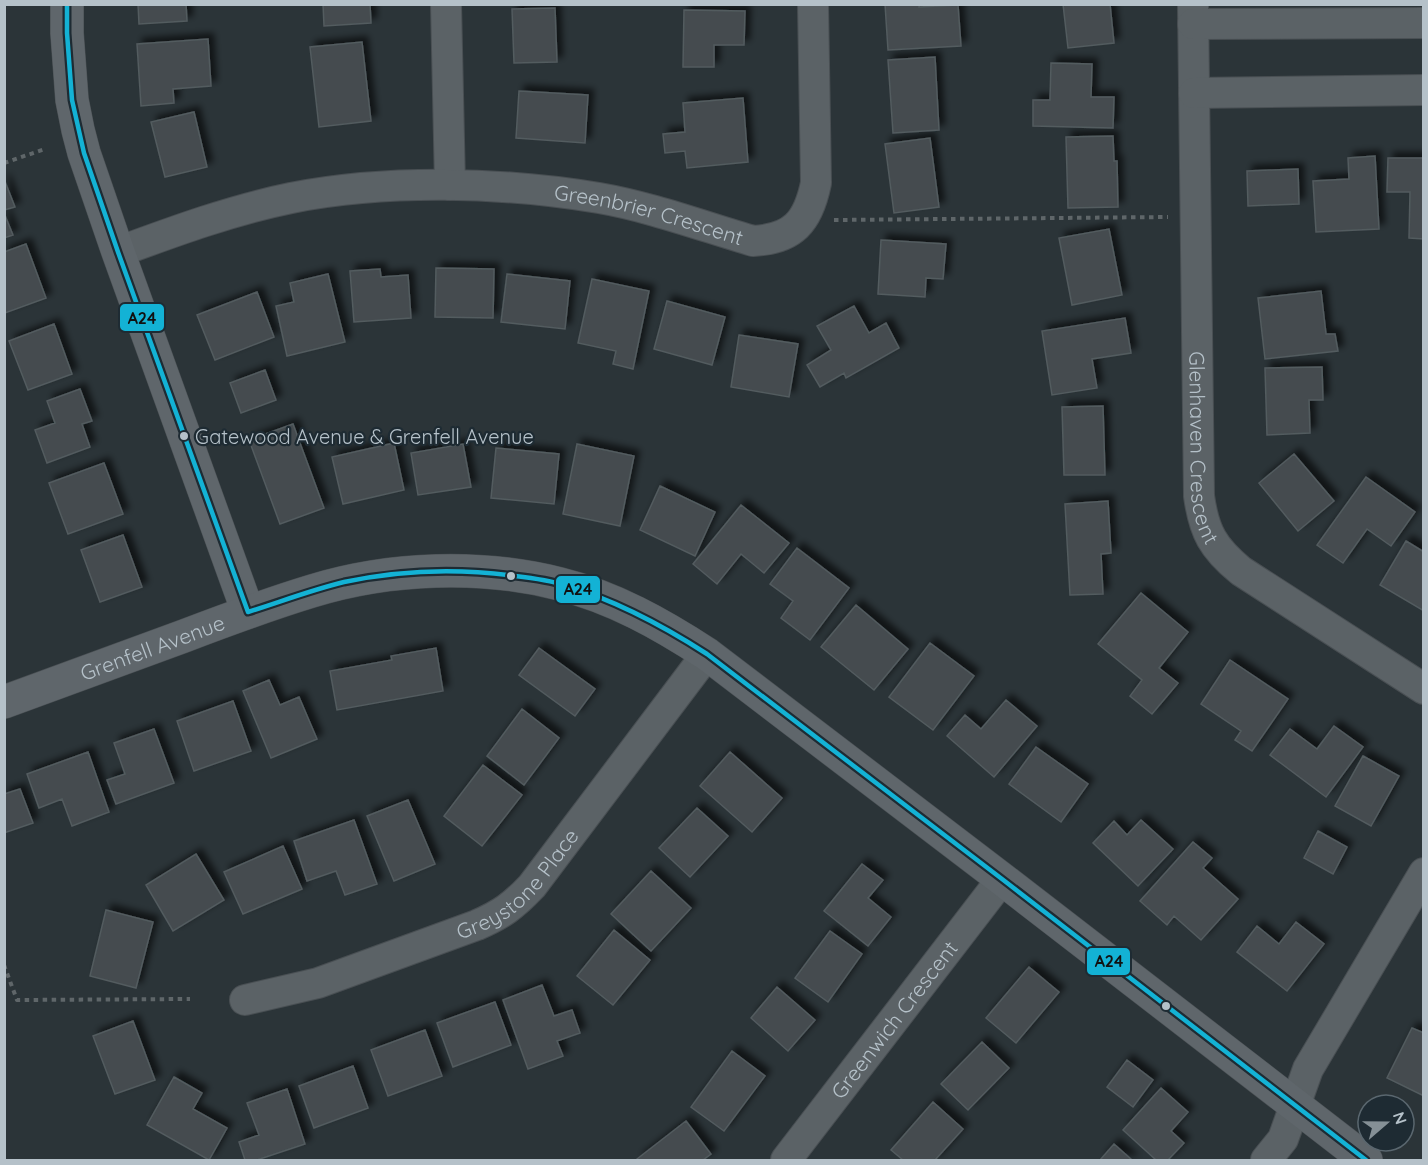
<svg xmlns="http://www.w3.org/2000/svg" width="1428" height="1165" viewBox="0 0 1428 1165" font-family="Quicksand,sans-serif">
<defs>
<filter id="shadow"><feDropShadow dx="5.5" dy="-5.5" stdDeviation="3" flood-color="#0009"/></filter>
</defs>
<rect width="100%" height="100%" fill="#2b3438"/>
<path fill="#444c4f" stroke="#535b5f" stroke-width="1.5" filter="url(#shadow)" d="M138 4H186L187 21 139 24Z
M323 4H370L371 23 324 26Z
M885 4H919V7L958 5 961 46 888 50Z
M1063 4H1110L1114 43 1068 48Z
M555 8 557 62 514 63 512 9Z
M684 10 745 11 744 45H714V67H683Z
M208 39 211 86 173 89 174 103 141 106 137 44Z
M362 42 371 121 319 127 310 47Z
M935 57 939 130 893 133 888 60Z
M1051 63 1092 64 1091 97H1114L1113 128 1033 126V100H1050Z
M519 91 588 95 585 143 516 138Z
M743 98 748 162 687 168 685 151 665 153 663 134 685 132 683 103Z
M194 112 207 167 165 177 151 122Z
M1113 136 1114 161H1117L1118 207 1068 208 1066 137Z
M930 138 939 207 894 213 885 144Z
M1375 156 1379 229 1316 232 1313 181 1349 179 1348 158Z
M1388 158H1424V239L1409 238 1410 192H1387Z
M1298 169 1299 204 1248 206 1247 171Z
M4 179 15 207 4 210Z
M4 213 13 235 4 238Z
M1109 229 1122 295 1072 305 1059 238Z
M881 240 946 244 943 279 926 278 925 297 878 294Z
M26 244 46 298 5 313 4 252Z
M436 268 494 269 493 318 435 317Z
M380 269 381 277 408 275 411 318 354 322 350 271Z
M328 274 345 342 287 356 276 306 294 302 290 283Z
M507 274 570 281 565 329 501 322Z
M592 279 649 291 633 369 613 364 616 351 578 343Z
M1321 291 1326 334H1335L1338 351 1265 359 1258 298Z
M257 292 274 337 215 360 197 315Z
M667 301 725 317 712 365 654 349Z
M854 306 869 333 886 323 899 348 846 378 844 373 820 387 807 365 831 350 817 326Z
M1125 318 1131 353 1092 359 1097 388 1052 395 1042 331Z
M54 324 72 374 28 390 9 341Z
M739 335 798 344 789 397 731 387Z
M1322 367 1323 400H1309L1310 433 1267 435 1265 368Z
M265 370 276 400 241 413 230 383Z
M80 389 92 421 82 424 90 447 47 463 35 430 55 423 47 401Z
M1103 406 1105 475H1064L1062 407Z
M293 424 324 508 280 524 249 440Z
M394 443 404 490 343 504 332 457Z
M463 444 471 487 418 495 411 453Z
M577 444 634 456 620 526 563 514Z
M496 448 559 454 554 504 491 498Z
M1294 454 1334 501 1298 531 1259 483Z
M104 463 123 514 68 534 49 483Z
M1366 477 1415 512 1391 546 1367 529 1343 563 1317 545Z
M660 486 715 512 695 556 640 530Z
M1108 501 1111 553 1101 554 1103 594 1070 595 1065 504Z
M741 505 789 543 764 573 741 554 717 584 693 564Z
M123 535 142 587 100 602 81 550Z
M1406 541 1424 552V611L1380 585Z
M797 548 849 588 810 640 781 618 793 601 770 584Z
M1141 593 1188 632 1159 668 1178 683 1152 714 1130 696 1142 680 1098 644Z
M856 605 908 649 874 690 821 647Z
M930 643 974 676 933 730 889 697Z
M436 648 443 691 337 710 330 671 392 660 391 656Z
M539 648 595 689 575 716 519 675Z
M1230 660 1288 699 1252 751 1235 740 1241 731 1201 704Z
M269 680 280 705 299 697 317 739 271 758 243 691Z
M1006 700 1037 726 994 777 947 736 965 715 981 729Z
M233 701 251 751 194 771 177 721Z
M522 709 559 738 524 785 487 756Z
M1334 726 1363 747 1326 797 1270 755 1290 729 1317 749Z
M154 729 174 783 116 804 107 780 125 774 114 743Z
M1036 747 1088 784 1061 822 1009 784Z
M88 752 109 812 72 826 62 799 39 808 27 774Z
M730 752 782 798 752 832 700 786Z
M1363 756 1399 776 1371 826 1335 806Z
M483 765 522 795 482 846 444 816Z
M20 789 33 823 4 833V794Z
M408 800 435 864 394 881 367 816Z
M697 808 728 836 690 877 659 848Z
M354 820 377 884 345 895 336 871 307 881 294 841Z
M1141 820 1173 849 1138 886 1093 843 1114 821 1127 835Z
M1318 831 1347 847 1333 874 1304 858Z
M1193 842 1212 858 1203 868 1238 899 1201 940 1174 916 1167 925 1140 901Z
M283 846 302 889 243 914 224 872Z
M196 854 224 900 173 931 146 885Z
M862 864 883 880 868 898 891 917 868 946 824 911Z
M651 871 691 908 651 951 611 914Z
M106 910 153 922 136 988 90 976Z
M1296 922 1324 944 1287 991 1237 952 1257 926 1279 944Z
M614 930 650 960 613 1005 577 976Z
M830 931 862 954 828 1002 795 978Z
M1029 967 1059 992 1016 1043 986 1018Z
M542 985 554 1016 572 1010 580 1033 557 1041 563 1056 528 1069 503 1000Z
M777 987 815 1020 788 1051 751 1018Z
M495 1002 511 1045 453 1067 437 1023Z
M133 1021 155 1080 115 1094 93 1036Z
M1412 1028 1424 1033V1096L1387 1078Z
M425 1030 442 1076 388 1096 371 1050Z
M982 1042 1009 1068 968 1110 941 1084Z
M732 1051 765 1076 724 1131 691 1107Z
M1127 1060 1153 1080 1133 1107 1107 1087Z
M353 1066 368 1108 314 1128 299 1086Z
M174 1077 202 1093 193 1109 227 1128 209 1160 147 1125Z
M1161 1088 1188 1112 1171 1131 1184 1143 1168 1160H1156L1123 1130Z
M287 1089 305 1144 257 1160H245L239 1142 259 1135 247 1103Z
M933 1102 963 1129 935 1160H903L891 1150Z
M686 1121 711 1154 703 1160H638L637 1159Z
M1114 1144 1132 1160H1100Z"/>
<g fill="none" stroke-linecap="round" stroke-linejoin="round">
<g stroke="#494f53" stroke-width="32">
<g id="street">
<path d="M446 4 450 185"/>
<path id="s1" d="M1193 4 1199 496C1204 532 1213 548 1241 571L1424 689"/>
<path d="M1193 24 1424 23"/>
<path d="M1194 93 1424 90"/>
<path id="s2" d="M118 252C175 231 232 210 291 198 388 179 503 182 599 198 651 207 702 226 753 241 793 239 808 222 816 183L813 4"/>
<path id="s3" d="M245 1000 318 983 477 925C502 914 513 906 532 886L707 654"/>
<path id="s4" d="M786 1160 1002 879"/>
<path d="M1266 1160 1283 1139 1308 1069 1424 873"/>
</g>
</g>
<g stroke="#494f53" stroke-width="34">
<g id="secondary">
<path d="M67 4V33L72 100 78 130 84 153 118 252 248 612"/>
<path id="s5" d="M4 702C64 680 124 658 184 636 226 620 269 604 312 591 390 567 482 564 560 584 613 597 661 624 707 654L1002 879 1366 1160"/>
</g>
</g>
<path stroke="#5f6669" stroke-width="4" stroke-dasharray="4.5 4.5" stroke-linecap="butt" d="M4 163 45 149
M834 220 1168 217
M4 965 17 1000 190 999"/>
<use href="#street" stroke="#5b6266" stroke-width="30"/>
<use href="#secondary" stroke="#5f666b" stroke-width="33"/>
<g stroke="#1e2b33" stroke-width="9">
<path id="bus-1" d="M67 4V33L72 100 84 153 118 252 248 612C280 602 311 590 344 582 400 570 458 568 515 576 532 578 549 580 564 585 615 600 662 625 707 654L1002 879 1366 1160"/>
</g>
<use href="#bus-1" stroke="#13b2d5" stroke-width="4.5"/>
</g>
<g fill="#b5c1c9" stroke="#1e2b33" stroke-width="2">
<circle cx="184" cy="436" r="5"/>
<circle cx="511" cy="576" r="5"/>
<circle cx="1166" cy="1006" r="5"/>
</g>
<g text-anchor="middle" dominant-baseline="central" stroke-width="4.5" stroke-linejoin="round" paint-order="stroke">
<g font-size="20" fill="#b5c1c9" stroke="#1e2b33" text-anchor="start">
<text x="195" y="436">Gatewood Avenue &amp; Grenfell Avenue</text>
</g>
<g font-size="21" fill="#b5c1c9" stroke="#1e2b33">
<text stroke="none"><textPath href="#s2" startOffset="543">Greenbrier Crescent</textPath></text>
<text stroke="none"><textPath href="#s1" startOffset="444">Glenhaven Crescent</textPath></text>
<text stroke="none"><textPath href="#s5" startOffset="158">Grenfell Avenue</textPath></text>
<text stroke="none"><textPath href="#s3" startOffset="302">Greystone Place</textPath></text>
<text stroke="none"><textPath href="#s4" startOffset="177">Greenwich Crescent</textPath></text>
</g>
</g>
<g stroke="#1e2b33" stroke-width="2">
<rect x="119" y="303" width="46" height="29" rx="6" fill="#13b2d5"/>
<rect x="555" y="575" width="46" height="29" rx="6" fill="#13b2d5"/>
<rect x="1086" y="947" width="45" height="29" rx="6" fill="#13b2d5"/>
</g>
<g font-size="16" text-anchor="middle" font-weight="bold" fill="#111">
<text x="142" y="324">A24</text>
<text x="578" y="595">A24</text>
<text x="1109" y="967">A24</text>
</g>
<rect width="1428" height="1165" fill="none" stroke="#b5c1c9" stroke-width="12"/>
<g transform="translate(1386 1123) rotate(70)"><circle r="28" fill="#1e2b33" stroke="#5a676f" stroke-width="1.5"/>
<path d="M0-4.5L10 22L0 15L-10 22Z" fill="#859096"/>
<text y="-9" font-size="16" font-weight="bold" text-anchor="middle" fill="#b5c1c9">N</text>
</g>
</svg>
